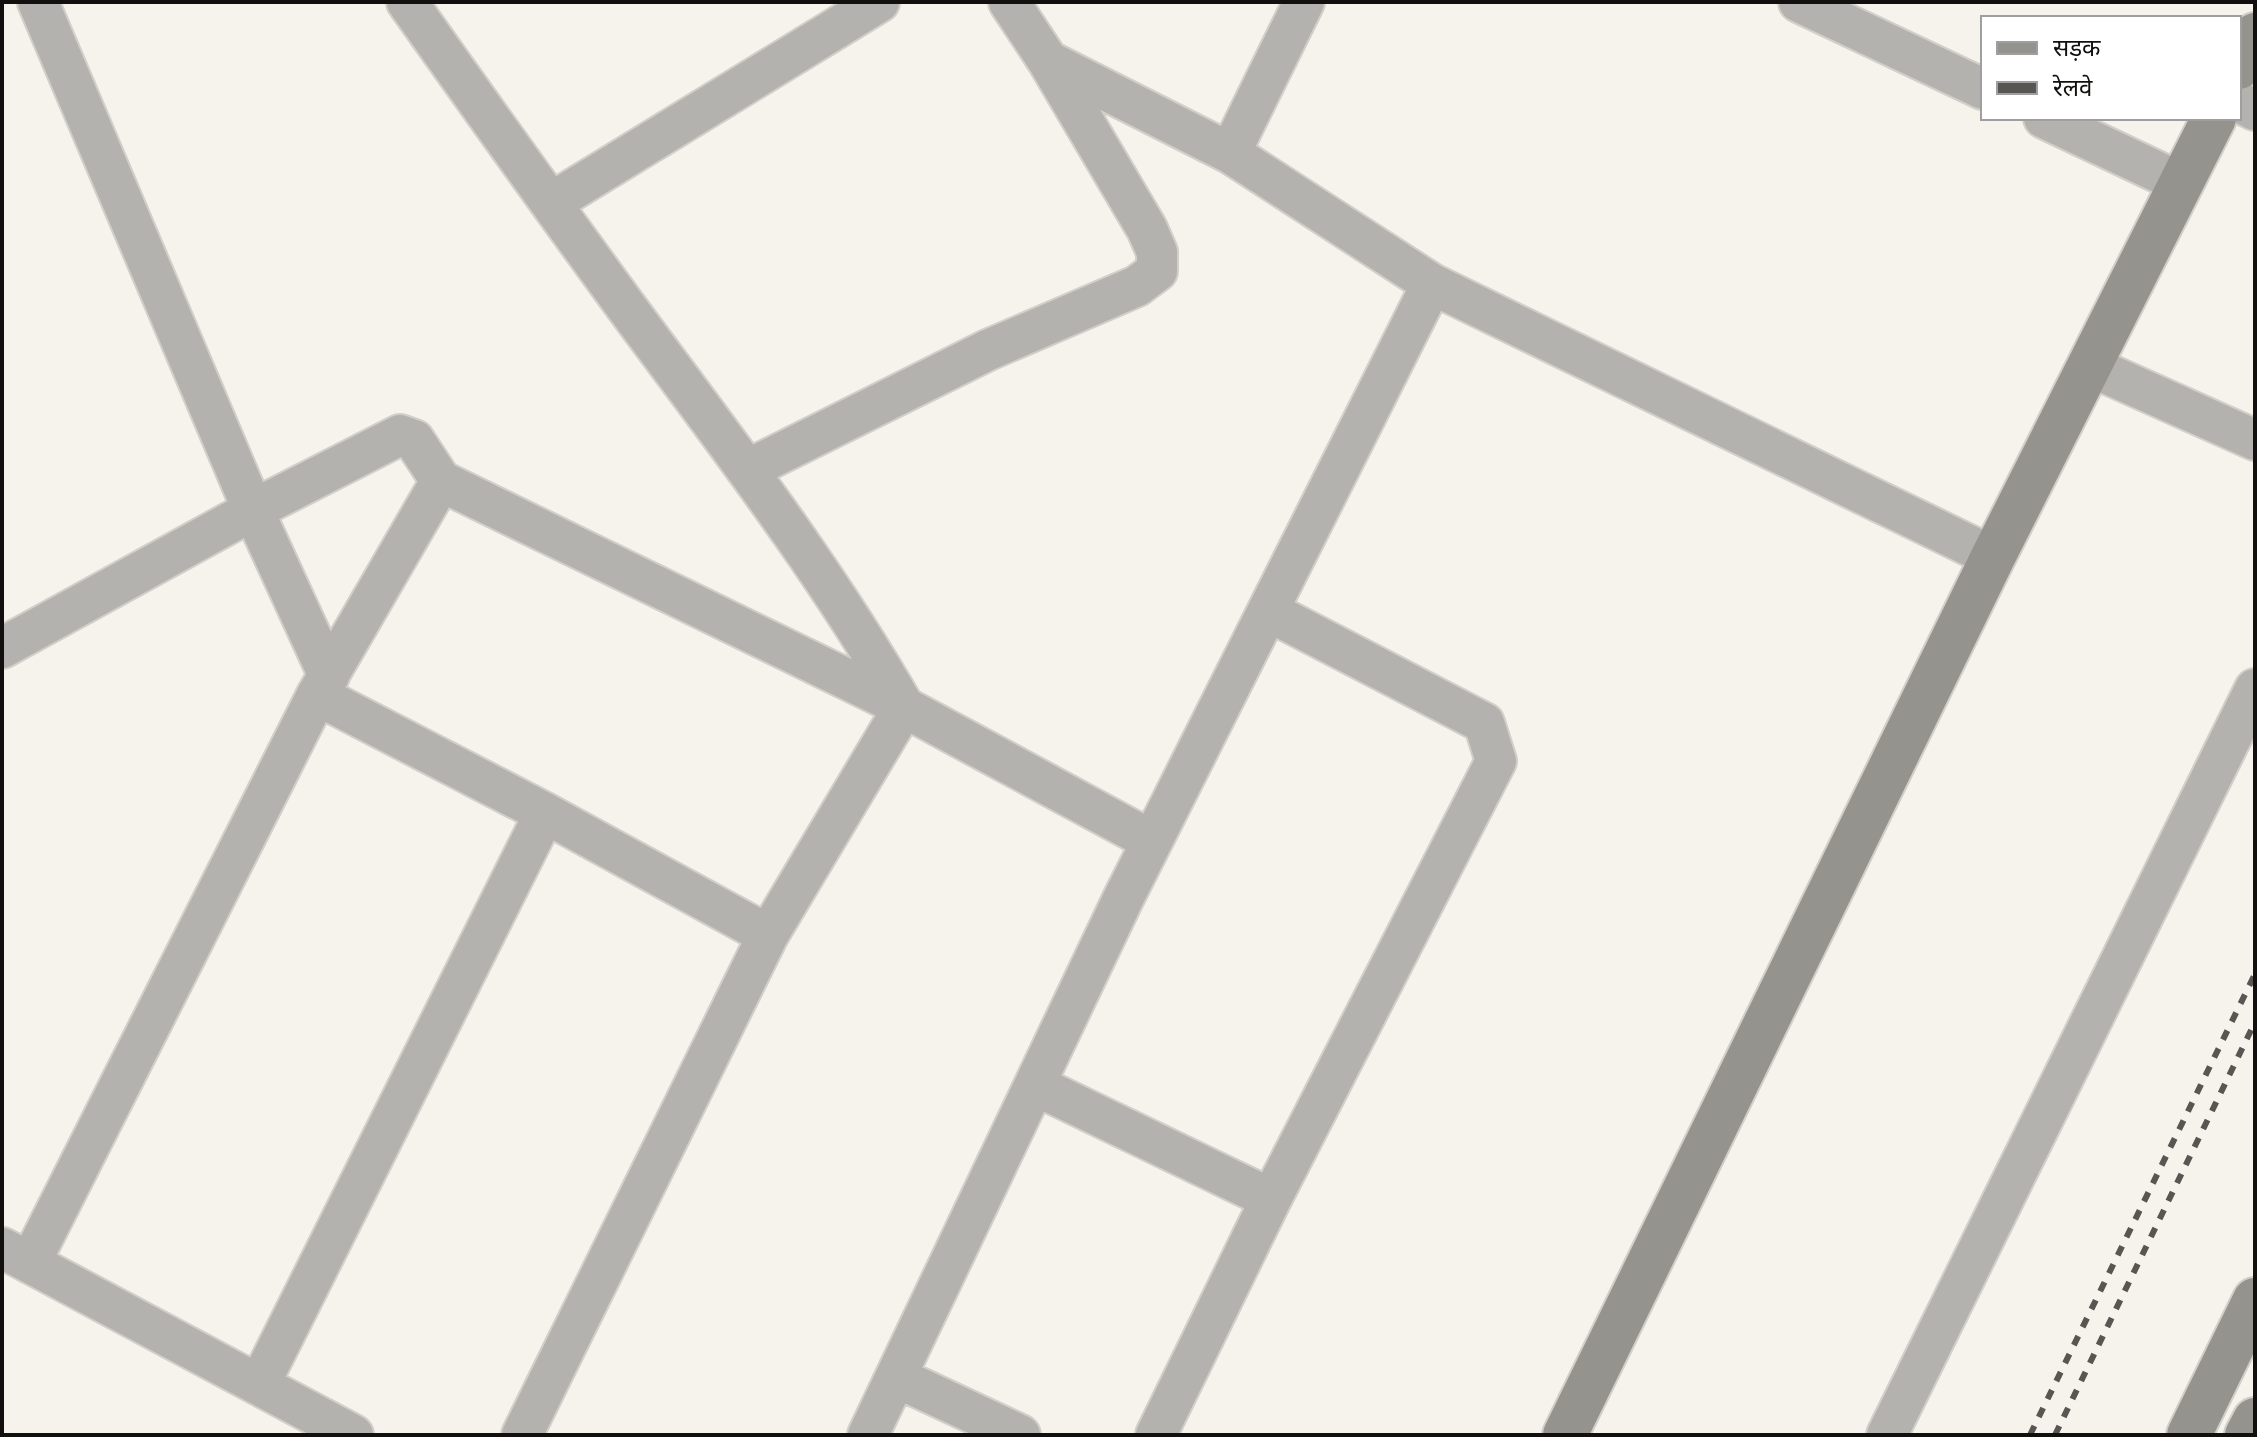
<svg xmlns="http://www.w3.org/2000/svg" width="2257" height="1437" viewBox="0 0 2257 1437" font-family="'IBM Plex Sans','Noto Sans Devanagari',sans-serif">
<rect width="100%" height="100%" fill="#f5f3ec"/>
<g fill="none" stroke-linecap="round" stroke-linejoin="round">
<g stroke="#d1cfc8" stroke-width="44">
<path id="street" d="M38 2 253 510 329 676
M407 2C480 105 553 207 627 308 724 439 823 566 904 707L768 935 522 1435
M1009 2 1048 61 1230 153
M1304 2 1230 153 1432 284 1993 557
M1799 2 1983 89
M2239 102 2255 110
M2044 118 2181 183
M551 203 879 2
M2090 366 2255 440
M749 469 988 350 1137 286 1157 271V252L1147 229 1048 61
M2 648 253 510 400 435 414 440 441 481 904 707 1152 841
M317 695 545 813 768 935
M1035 1085 1271 1199
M2 1248 353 1435
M30 1263 317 695 441 481
M896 1377 1020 1435
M259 1385 545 813
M868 1435 1123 899 1432 284
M1156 1435 1271 1199 1496 761 1484 723 1268 611
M1887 1435 2255 689"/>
</g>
<g stroke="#d1cfc8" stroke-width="48">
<path id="secondary" d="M2239 67 2255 35
M1565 1435 1993 557 2214 118
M2189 1435 2255 1300
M2247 1435 2255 1420"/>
</g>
<use href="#street" stroke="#b3b2af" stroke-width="40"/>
<use href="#secondary" stroke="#94938e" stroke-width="44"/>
<path stroke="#575652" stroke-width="6" stroke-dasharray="10 10" stroke-linecap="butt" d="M2030 1435 2255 974
M2055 1435 2255 1022"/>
</g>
<rect width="2257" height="1437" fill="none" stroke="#11100e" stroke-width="8"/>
<rect x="1981" y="16" width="260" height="104" fill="#ffffff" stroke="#a09f9f" stroke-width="2"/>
<rect x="1997" y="42" width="40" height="12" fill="#94938e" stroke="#a09f9f" stroke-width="2"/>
<text x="2053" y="56" font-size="24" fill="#11100e">सड़क</text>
<rect x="1997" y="82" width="40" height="12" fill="#575652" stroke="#a09f9f" stroke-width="2"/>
<text x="2053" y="96" font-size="24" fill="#11100e">रेलवे</text>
</svg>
